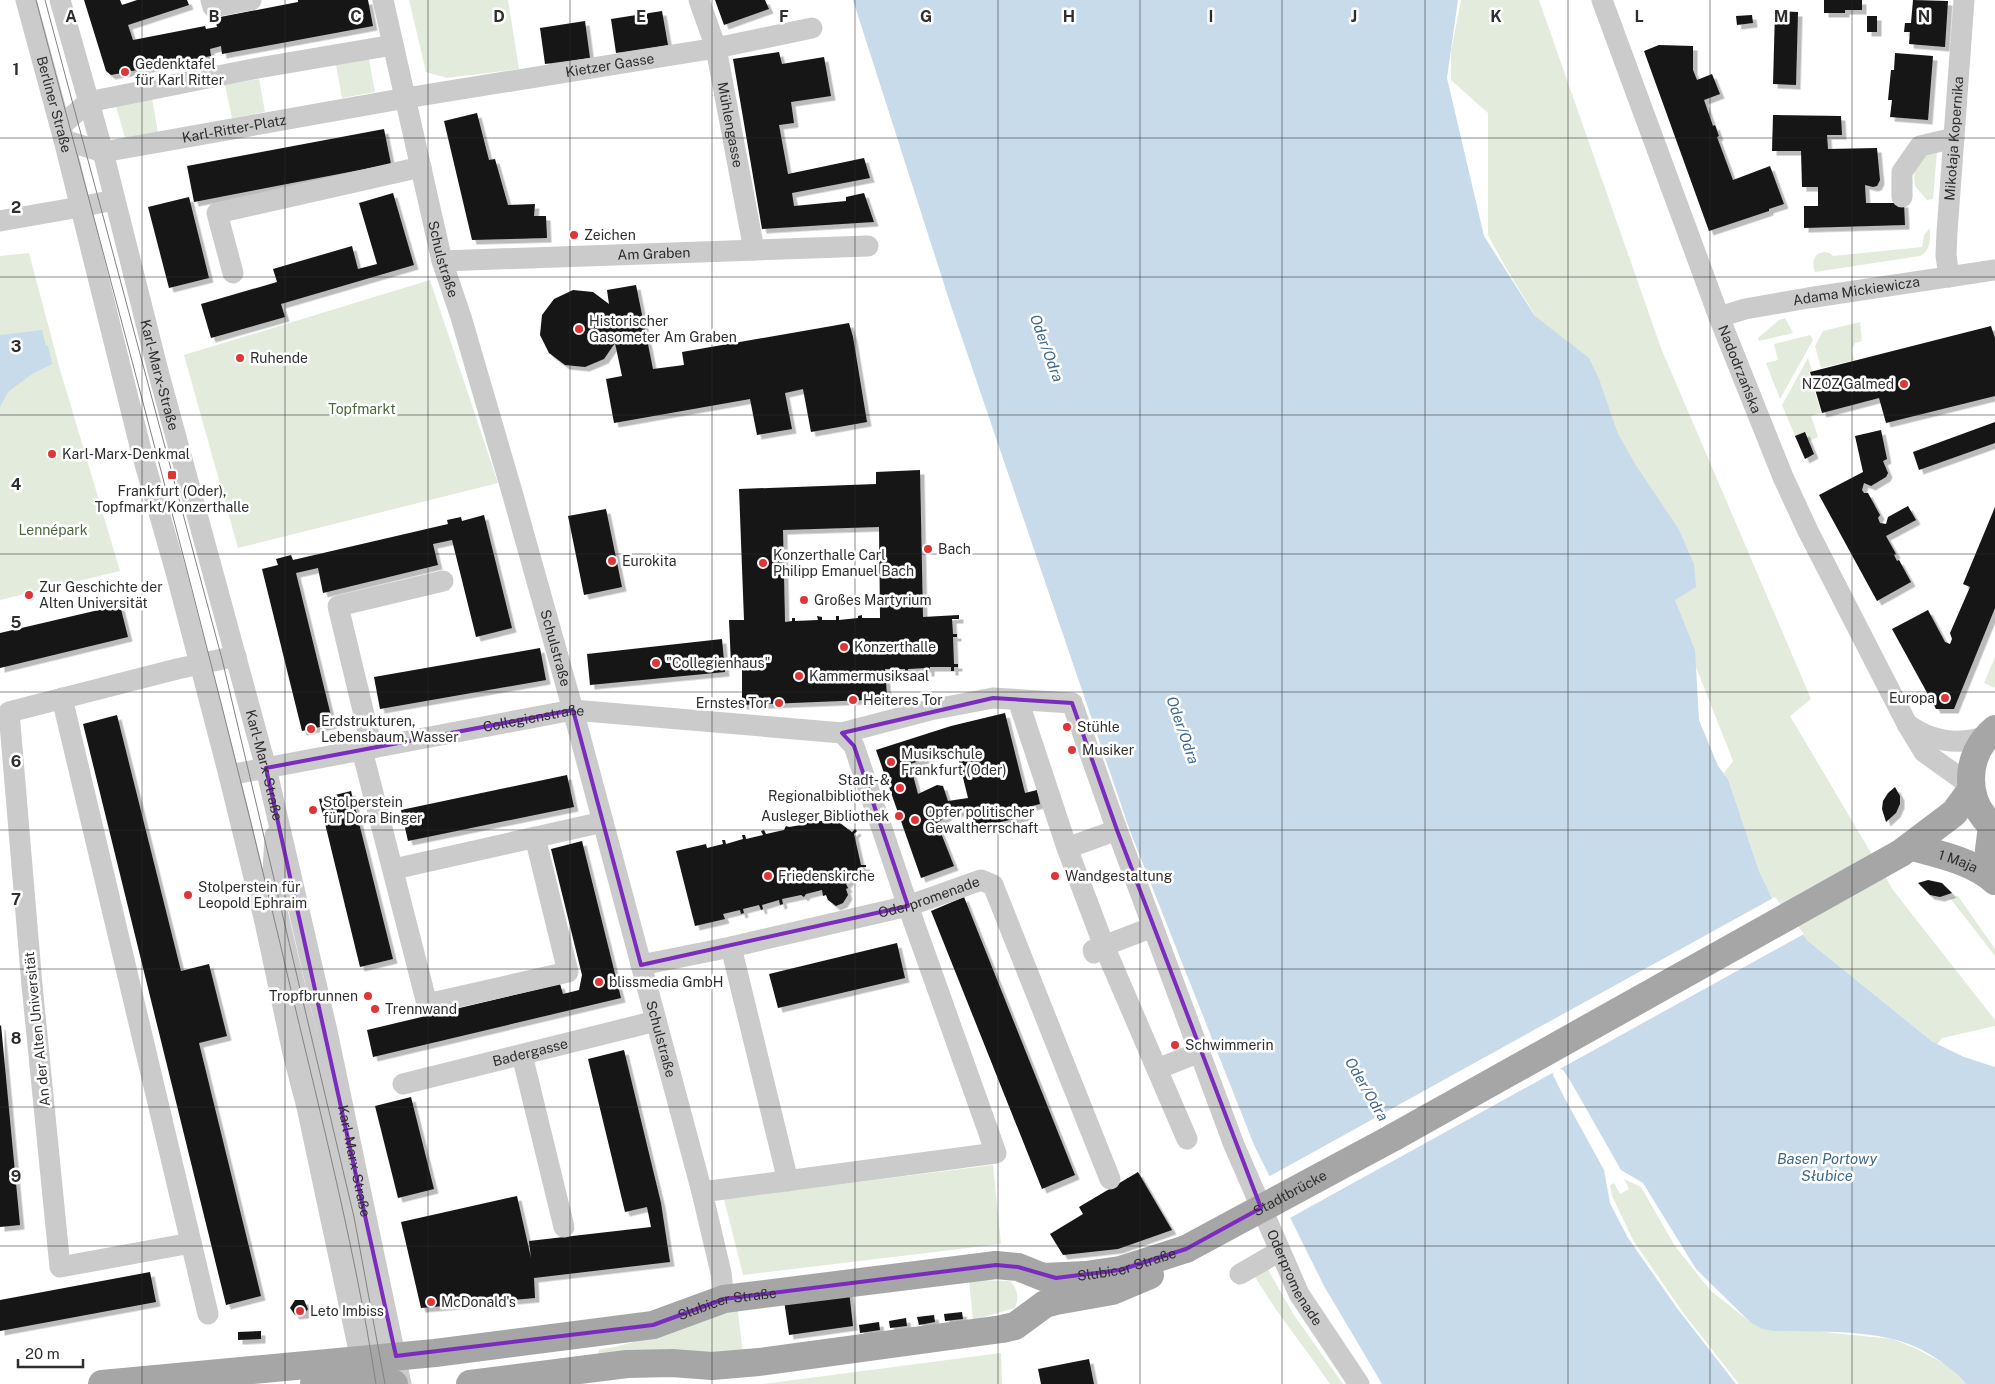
<svg xmlns="http://www.w3.org/2000/svg" width="1995" height="1384" viewBox="0 0 1995 1384" font-family="'Public Sans',sans-serif">
<defs>
<filter id="shadow"><feDropShadow dx="4.5" dy="4.5" stdDeviation="0" flood-color="#0004"/></filter>
</defs>
<rect width="100%" height="100%" fill="#fff"/>
<path fill="#e3ebdc" d="M409 0H508L519 69 447 78 426 72Z
M1461 0H1539L1661 348 1811 699 1790 716 1893 890 1995 1020V1026L1942 1038 1937 1045 1808 941 1793 924 1770 894 1759 871 1728 779 1724 773 1733 761 1696 667 1563 361 1506 268 1488 235V113L1451 80V51Z
M369 59 375 92 342 98 336 65Z
M259 79 265 112 232 118 225 85Z
M152 99 158 132 125 138 116 106Z
M1937 152 1933 199 1927 200 1915 186 1914 176 1917 164 1924 155Z
M1930 228C1930 240 1931 251 1920 256L1815 272C1812 265 1813 260 1817 254L1824 252 1830 253 1833 256 1922 247 1924 235Z
M29 253 59 366 120 571 0 600V256Z
M430 280 498 483 238 548 184 355Z
M1785 318 1793 333 1759 341 1758 338 1779 320Z
M1860 322 1862 341 1855 343 1852 350 1854 360 1821 368 1815 346 1823 331Z
M1810 335 1813 340 1780 399 1766 363 1778 360 1774 344Z
M1808 358 1812 371 1809 372 1821 413 1811 416 1818 437 1809 441 1795 436 1782 405Z
M1995 657V688L1984 683Z
M1958 896 1995 949V956L1950 898Z
M993 1165 1001 1244 743 1275 724 1199Z
M1624 1179 1641 1187 1675 1246 1710 1290 1750 1322 1833 1333 1892 1339 1915 1348 1947 1365 1966 1384H1739L1684 1314 1633 1240 1612 1196 1610 1185 1614 1183 1620 1194 1629 1189Z
M1267 1268 1294 1315 1343 1384H1330C1305 1347 1276 1313 1254 1275Z
M969 1280 1010 1281C1018 1290 1019 1297 1015 1308L973 1320Z
M737 1305 743 1354 598 1355 599 1350C646 1342 692 1321 737 1305Z
M1001 1353 1002 1384H763Z"/>
<path fill="#c8dbea" d="M853 0H1458L1447 78 1484 236 1535 316 1589 358 1599 379 1618 434 1637 467 1678 528 1694 564 1696 587 1675 600 1695 650 1699 720 1718 766 1728 779 1759 871 1772 898 1808 941 1933 1042 1964 1057 1995 1067V1384H1966C1948 1363 1919 1345 1892 1339 1854 1330 1812 1332 1773 1331L1762 1329 1750 1322 1696 1269 1643 1183 1621 1170 1571 1082 1563 1070 1555 1067 1553 1075 1564 1097 1604 1170 1610 1203 1628 1238 1677 1308 1736 1384H1382L1324 1286 1254 1145 1130 831 951 306Z
M42 330 46 346 48 345 52 364 32 374 8 392 0 407V335Z"/>
<path fill="#fff" d="M1775 897 1804 934 1288 1219 1268 1177Z"/>
<path fill="#151515" fill-rule="evenodd" filter="url(#shadow)" d="M84 0H120L122 5 137 0H187L189 5 128 25 133 40 205 26 206 29 217 27 215 18 298 2V0H368L373 26 222 54 221 46 210 49 211 56 111 75 106 71Z
M715 0H765L769 9 724 25Z
M1824 0H1862V10H1845V13H1824Z
M1913 0 1948 1 1945 47 1909 44 1910 32H1904L1905 23H1911Z
M662 11 668 45 616 53 611 19Z
M1775 11 1798 12 1796 85 1773 84Z
M1752 15 1753 23 1737 25 1736 16Z
M1867 16H1877V32H1867Z
M585 21 590 58 545 64 540 28Z
M1659 45 1693 46V70L1697 80 1712 74 1720 94 1704 100 1713 126 1715 125 1719 136 1717 137 1733 180 1770 166 1784 204 1769 209V211L1709 231 1644 51Z
M779 52 782 64 824 57 831 96 791 102 794 123 779 125 788 174 864 158 870 178 792 193 794 206 846 201V197L864 193 874 222 762 229 733 59Z
M1895 53 1933 56 1928 120 1890 117 1892 100H1888L1891 70H1894Z
M477 113 489 160 495 159 508 205 535 204 534 216H546L547 238 472 240 444 121Z
M1773 115 1841 116 1842 135H1827L1828 149 1877 148 1880 180 1877 186 1873 187 1865 185 1866 203H1904L1905 225 1804 228V206H1818V187H1802L1801 151H1772Z
M384 129 391 164 194 202 187 166Z
M393 193 414 265 281 304 285 317 211 338 201 304 277 282 273 269 352 246 358 269 377 264 359 203Z
M189 197 209 278 169 288 148 207Z
M636 285 653 369 684 365 682 352 849 323 853 337 867 422 811 432 803 389 785 393 792 429 757 435 750 399 614 423 606 379 622 376 615 343 604 359 585 367 565 365 549 353 540 335 542 315 554 299 573 290 593 292 609 304 607 290Z
M1991 326 1995 338V396L1886 423 1879 398 1822 413 1810 372Z
M1995 422V443L1919 470 1913 452Z
M1881 430 1887 459 1883 461 1888 473 1886 477 1871 486 1864 483 1862 490 1864 493H1868L1880 515 1878 518 1880 523 1886 524 1888 517 1908 506 1916 520 1886 536 1896 554 1894 555 1897 561 1899 560 1911 582 1877 601 1819 495 1863 472 1855 436Z
M1805 432 1814 454 1805 459 1795 436Z
M920 470 923 617 959 615V619H952L953 634H957V637H953L954 664H958V667H954V671H951V667H930V672H927V668L908 669V673H905V669H885L887 696H890V699L742 705V663L731 664 729 620H744L739 489 876 484V472ZM879 527 880 618H862V615L858 616V618L839 620V616H836V620H822V617L817 616 818 620 795 621V618H792V621L785 622 783 530Z
M1995 507V608L1954 709H1936L1892 629 1928 610 1945 642 1950 644 1952 639 1950 633 1970 587 1963 584Z
M606 509 622 587 584 595 568 516Z
M484 515 512 628 476 637 452 540 433 544 438 565 323 593 318 568 296 573 333 724 302 731 262 569 278 565 276 559 291 555 293 560 448 524 447 520 461 517 462 521Z
M120 605 128 637 0 668V633Z
M722 639 725 672 590 685 587 654Z
M540 648 546 680 380 709 374 677Z
M1005 713 1025 793 1037 790 1040 804 1024 808 1026 816 975 828 971 810 950 814 937 823 954 866 921 878 876 750 951 726ZM956 749 968 798 948 801 943 786 937 785 918 794 910 764Z
M117 715 181 971 209 964 227 1036 199 1043 261 1296 226 1305 83 724Z
M567 775 574 807 408 841 401 810Z
M1895 787 1900 796V804L1896 813 1886 822 1882 809 1883 801 1888 793Z
M351 791 393 959 360 967 319 799Z
M834 814H837L836 820 852 832 855 829 857 831 854 834 861 865H866V867H861L846 884 848 888 846 889 848 895 843 903 836 906 828 900 826 895 823 896 822 890 806 894 804 897 801 895 782 899 783 904 780 905 779 900 762 905 763 909 761 910 759 905 743 909 744 913 741 914 740 910 723 914 725 919 695 926 676 851 706 844 707 848 723 844 722 840H725L726 844 743 839 742 835H745L746 839 763 835 761 831 764 830 766 834 784 830 786 826 789 827 807 824 806 819 810 818V823L833 819Z
M582 841 621 998 373 1057 367 1030 560 984 563 994 579 990 582 975 551 849Z
M1928 880 1942 883 1952 893 1940 897 1930 895 1918 883Z
M964 897 1075 1175 1042 1189 931 911Z
M897 943 905 978 778 1008 769 974Z
M1 1025 20 1225 0 1227V1026Z
M624 1050 661 1203 670 1262 534 1278 535 1298 421 1308 401 1222 517 1196 531 1258 529 1241 651 1227 647 1207 625 1212 588 1059Z
M411 1097 434 1189 398 1198 375 1106Z
M1138 1172 1172 1230 1118 1249 1063 1255 1050 1234 1083 1214 1079 1207Z
M150 1272 156 1302 0 1331V1300Z
M849 1291 853 1326 789 1335 784 1300Z
M295 1300H304L308 1309 304 1314 295 1315 290 1308Z
M962 1312 963 1319 945 1321 944 1314Z
M934 1315 935 1322 919 1325 917 1317Z
M906 1318 907 1326 890 1328 889 1321Z
M879 1322 880 1330 860 1333 859 1325Z
M261 1331V1339L238 1340V1332Z
M1089 1359 1094 1384H1041L1038 1369Z"/>
<g fill="none" stroke-linecap="round" stroke-linejoin="round">
<g stroke="#cbcbcb" stroke-width="21">
<path id="s1" d="M26 0 64 140 141 450 176 572 229 775 265 922 293 1053 307 1107 364 1374"/>
<path id="s2" d="M60 0 103 152 158 371 266 768 327 1031 401 1384"/>
<path d="M211 0 213 7 251 0"/>
<path id="s3" d="M383 0 442 261 461 317 512 492 573 710 702 1192 721 1273 724 1299"/>
<path id="s4" d="M699 0 716 48 754 250"/>
<path id="s5" d="M1602 0 1719 317 1783 477 1808 531 1907 724 1924 752 1970 785"/>
<path d="M61 126 88 102 258 68 393 45"/>
<path id="s6" d="M64 140 103 152 406 98 716 48 812 28"/>
<path d="M1902 197V172L1920 146 1954 138"/>
<path d="M0 221 80 207 114 200"/>
<path id="s7" d="M442 261 868 246"/>
<path d="M233 273 217 213 421 167"/>
<path id="s8" d="M1949 277 1946 255 1947 232 1964 0"/>
<path id="s9" d="M1719 317 1745 309 1808 298 1995 270"/>
<path d="M62 698 208 1314"/>
<path d="M1018 700 1067 848 1104 946 1187 1139"/>
<path d="M1907 724C1932 742 1958 746 1987 736"/>
<path d="M372 748 338 606 443 581"/>
<path d="M362 750 427 1004 568 972 535 837"/>
<path id="s10" d="M229 775 573 710 842 733 930 710 993 698 1072 703 1117 830 1234 1145 1299 1294 1359 1384"/>
<path d="M275 836 273 871 276 905"/>
<path d="M1067 848 1117 830"/>
<path d="M394 869 603 822"/>
<path d="M275 903 350 1217 379 1373"/>
<path d="M731 947 788 1181"/>
<path d="M1094 953 1093 950 1153 927"/>
<path id="s11" d="M641 965 731 947 908 906 981 880 993 885 1110 1179"/>
<path d="M522 1055 564 1227"/>
<path d="M1157 1069 1200 1052"/>
<path id="s12" d="M403 1084 656 1021"/>
<path d="M702 1192 996 1153 908 906 854 746 842 733"/>
<path d="M191 1243 60 1267 32 985 9 712 177 669 236 656"/>
<path d="M1240 1274 1280 1251"/>
</g>
<g stroke="#a6a6a6" stroke-width="28">
<path d="M1995 729C1963 755 1963 803 1995 828"/>
<path d="M1992 826 1989 850 1995 880"/>
<path id="s13" d="M1916 848C1942 855 1974 862 1995 881"/>
<path d="M1394 1137 1901 853 1954 813 1971 790"/>
<path id="s14" d="M102 1384 435 1353 653 1325 724 1299 996 1265 1018 1267 1043 1277 1086 1275 1120 1270 1186 1249"/>
<path d="M314 1384 365 1383 394 1384"/>
<path d="M470 1384 627 1364 672 1363 712 1366 759 1362 1002 1329 1015 1326 1045 1304 1056 1301 1112 1291 1150 1275"/>
</g>
<path stroke="#838383" stroke-width="1" d="M36 0C119 314 205 627 280 943 314 1090 353 1235 376 1384
M45 0 222 659 354 1217 385 1384"/>
<path stroke="#a6a6a6" stroke-width="28" id="s15" d="M1186 1249 1394 1137"/>
</g>
<path fill="none" stroke="#7b2cbf" stroke-width="4" stroke-linejoin="round" d="M993 698 1072 703 1117 830 1261 1208 1186 1249 1120 1270 1056 1278 1018 1267 996 1265 724 1299 653 1325 396 1356 266 768 573 710 641 965 908 906 854 746 842 733Z"/>
<path fill="none" stroke="#2e2e2e" stroke-width="1" stroke-opacity="0.55" d="M142 0V1384M285 0V1384M428 0V1384M570 0V1384M712 0V1384M855 0V1384M998 0V1384M1140 0V1384M1282 0V1384M1425 0V1384M1568 0V1384M1710 0V1384M1852 0V1384M0 138H1995M0 277H1995M0 415H1995M0 554H1995M0 692H1995M0 830H1995M0 969H1995M0 1107H1995M0 1246H1995"/>
<g fill="#df3537" stroke="#fff" stroke-width="2">
<circle cx="125" cy="72" r="5"/>
<circle cx="574" cy="235" r="5"/>
<circle cx="579" cy="329" r="5"/>
<circle cx="240" cy="358" r="5"/>
<circle cx="1904" cy="384" r="5"/>
<circle cx="52" cy="454" r="5"/>
<rect x="167" y="470" width="10" height="10" rx="2.5"/>
<circle cx="928" cy="549" r="5"/>
<circle cx="612" cy="561" r="5"/>
<circle cx="763" cy="563" r="5"/>
<circle cx="29" cy="595" r="5"/>
<circle cx="804" cy="600" r="5"/>
<circle cx="844" cy="647" r="5"/>
<circle cx="656" cy="663" r="5"/>
<circle cx="799" cy="676" r="5"/>
<circle cx="1945" cy="698" r="5"/>
<circle cx="853" cy="700" r="5"/>
<circle cx="779" cy="703" r="5"/>
<circle cx="1067" cy="727" r="5"/>
<circle cx="311" cy="729" r="5"/>
<circle cx="1072" cy="750" r="5"/>
<circle cx="891" cy="762" r="5"/>
<circle cx="900" cy="788" r="5"/>
<circle cx="313" cy="810" r="5"/>
<circle cx="899" cy="816" r="5"/>
<circle cx="915" cy="820" r="5"/>
<circle cx="768" cy="876" r="5"/>
<circle cx="1055" cy="876" r="5"/>
<circle cx="188" cy="895" r="5"/>
<circle cx="599" cy="982" r="5"/>
<circle cx="368" cy="996" r="5"/>
<circle cx="375" cy="1009" r="5"/>
<circle cx="1175" cy="1045" r="5"/>
<circle cx="431" cy="1302" r="5"/>
<circle cx="300" cy="1311" r="5"/>
</g>
<g text-anchor="middle" dominant-baseline="central" stroke-width="5" stroke-linejoin="round" paint-order="stroke">
<g font-size="14" fill="#2e2e2e" stroke="#fff" text-anchor="start">
<text x="135" y="64">Gedenktafel<tspan x="135" dy="16">für Karl Ritter</tspan></text>
<text x="584" y="235">Zeichen</text>
<text x="589" y="321">Historischer<tspan x="589" dy="16">Gasometer Am Graben</tspan></text>
<text x="250" y="358">Ruhende</text>
<text x="1894" y="384" text-anchor="end">NZOZ Galmed</text>
<text x="62" y="454">Karl-Marx-Denkmal</text>
<text x="172" y="491" text-anchor="middle">Frankfurt (Oder),<tspan x="172" dy="16">Topfmarkt/Konzerthalle</tspan></text>
<text x="938" y="549">Bach</text>
<text x="773" y="555">Konzerthalle Carl<tspan x="773" dy="16">Philipp Emanuel Bach</tspan></text>
<text x="622" y="561">Eurokita</text>
<text x="39" y="587">Zur Geschichte der<tspan x="39" dy="16">Alten Universität</tspan></text>
<text x="814" y="600">Großes Martyrium</text>
<text x="854" y="647">Konzerthalle</text>
<text x="666" y="663">"Collegienhaus"</text>
<text x="809" y="676">Kammermusiksaal</text>
<text x="1935" y="698" text-anchor="end">Europa</text>
<text x="863" y="700">Heiteres Tor</text>
<text x="769" y="703" text-anchor="end">Ernstes Tor</text>
<text x="321" y="721">Erdstrukturen,<tspan x="321" dy="16">Lebensbaum, Wasser</tspan></text>
<text x="1077" y="727">Stühle</text>
<text x="1082" y="750">Musiker</text>
<text x="901" y="754">Musikschule<tspan x="901" dy="16">Frankfurt (Oder)</tspan></text>
<text x="890" y="780" text-anchor="end">Stadt- &amp;<tspan x="890" dy="16">Regionalbibliothek</tspan></text>
<text x="323" y="802">Stolperstein<tspan x="323" dy="16">für Dora Binger</tspan></text>
<text x="925" y="812">Opfer politischer<tspan x="925" dy="16">Gewaltherrschaft</tspan></text>
<text x="889" y="816" text-anchor="end">Ausleger Bibliothek</text>
<text x="778" y="876">Friedenskirche</text>
<text x="1065" y="876">Wandgestaltung</text>
<text x="198" y="887">Stolperstein für<tspan x="198" dy="16">Leopold Ephraim</tspan></text>
<text x="609" y="982">blissmedia GmbH</text>
<text x="358" y="996" text-anchor="end">Tropfbrunnen</text>
<text x="385" y="1009">Trennwand</text>
<text x="1185" y="1045">Schwimmerin</text>
<text x="441" y="1302">McDonald's</text>
<text x="310" y="1311">Leto Imbiss</text>
</g>
<g font-size="14" fill="#2e2e2e" stroke="#fff">
<text stroke="none"><textPath href="#s6" startOffset="555">Kietzer Gasse</textPath></text>
<text stroke="none"><textPath href="#s1" startOffset="108">Berliner Straße</textPath></text>
<text stroke="none"><textPath href="#s4" startOffset="129">Mühlengasse</textPath></text>
<text stroke="none"><textPath href="#s6" startOffset="174">Karl-Ritter-Platz</textPath></text>
<text stroke="none"><textPath href="#s8" startOffset="139">Mikołaja Kopernika</textPath></text>
<text stroke="none"><textPath href="#s7" startOffset="212">Am Graben</textPath></text>
<text stroke="none"><textPath href="#s3" startOffset="266">Schulstraße</textPath></text>
<text stroke="none"><textPath href="#s9" startOffset="140">Adama Mickiewicza</textPath></text>
<text stroke="none"><textPath href="#s5" startOffset="394">Nadodrzańska</textPath></text>
<text stroke="none"><textPath href="#s2" startOffset="388">Karl-Marx-Straße</textPath></text>
<text stroke="none"><textPath href="#s3" startOffset="671">Schulstraße</textPath></text>
<text stroke="none"><textPath href="#s10" startOffset="310">Collegienstraße</textPath></text>
<text stroke="none"><textPath href="#s2" startOffset="792">Karl-Marx-Straße</textPath></text>
<text stroke="none"><textPath href="#s13" startOffset="44">1 Maja</textPath></text>
<text stroke="none"><textPath href="#s11" startOffset="296">Oderpromenade</textPath></text>
<text transform="translate(37 1029) rotate(-96)">An der Alten Universität</text>
<text stroke="none"><textPath href="#s3" startOffset="1076">Schulstraße</textPath></text>
<text stroke="none"><textPath href="#s12" startOffset="131">Badergasse</textPath></text>
<text stroke="none"><textPath href="#s2" startOffset="1198">Karl-Marx-Straße</textPath></text>
<text stroke="none"><textPath href="#s15" startOffset="118">Stadtbrücke</textPath></text>
<text stroke="none"><textPath href="#s14" startOffset="1038">Slubicer Straße</textPath></text>
<text stroke="none"><textPath href="#s10" startOffset="1471">Oderpromenade</textPath></text>
<text stroke="none"><textPath href="#s14" startOffset="632">Slubicer Straße</textPath></text>
</g>
<g font-size="14" fill="#4e683d" stroke="#fff">
<text x="362" y="409">Topfmarkt</text>
<text x="53" y="530">Lennépark</text>
</g>
<g font-size="15" font-style="italic" fill="#3e698d" stroke="#fff">
<text transform="translate(1047 348) rotate(70)">Oder/Odra</text>
<text transform="translate(1183 730) rotate(71)">Oder/Odra</text>
<text transform="translate(1367 1089) rotate(60)">Oder/Odra</text>
<text x="1827" y="1158">Basen Portowy<tspan x="1827" dy="17">Słubice</tspan></text>
</g>
</g>
<g font-size="16" text-anchor="middle" font-weight="bold" fill="#2e2e2e" stroke="#fff" stroke-width="5" stroke-linejoin="round" paint-order="stroke">
<text x="71" y="22">A</text>
<text x="214" y="22">B</text>
<text x="356" y="22">C</text>
<text x="499" y="22">D</text>
<text x="641" y="22">E</text>
<text x="784" y="22">F</text>
<text x="926" y="22">G</text>
<text x="1069" y="22">H</text>
<text x="1211" y="22">I</text>
<text x="1354" y="22">J</text>
<text x="1496" y="22">K</text>
<text x="1639" y="22">L</text>
<text x="1781" y="22">M</text>
<text x="1924" y="22">N</text>
<text x="16" y="75">1</text>
<text x="16" y="213">2</text>
<text x="16" y="352">3</text>
<text x="16" y="490">4</text>
<text x="16" y="628">5</text>
<text x="16" y="767">6</text>
<text x="16" y="905">7</text>
<text x="16" y="1044">8</text>
<text x="16" y="1182">9</text>
</g>
<path d="M18 1359v8h65v-8" fill="none" stroke="#2e2e2e" stroke-width="2.5"/>
<text x="25" y="1359" font-size="15" fill="#2e2e2e" stroke="#ffffff" stroke-width="4" paint-order="stroke">20 m</text>
</svg>
